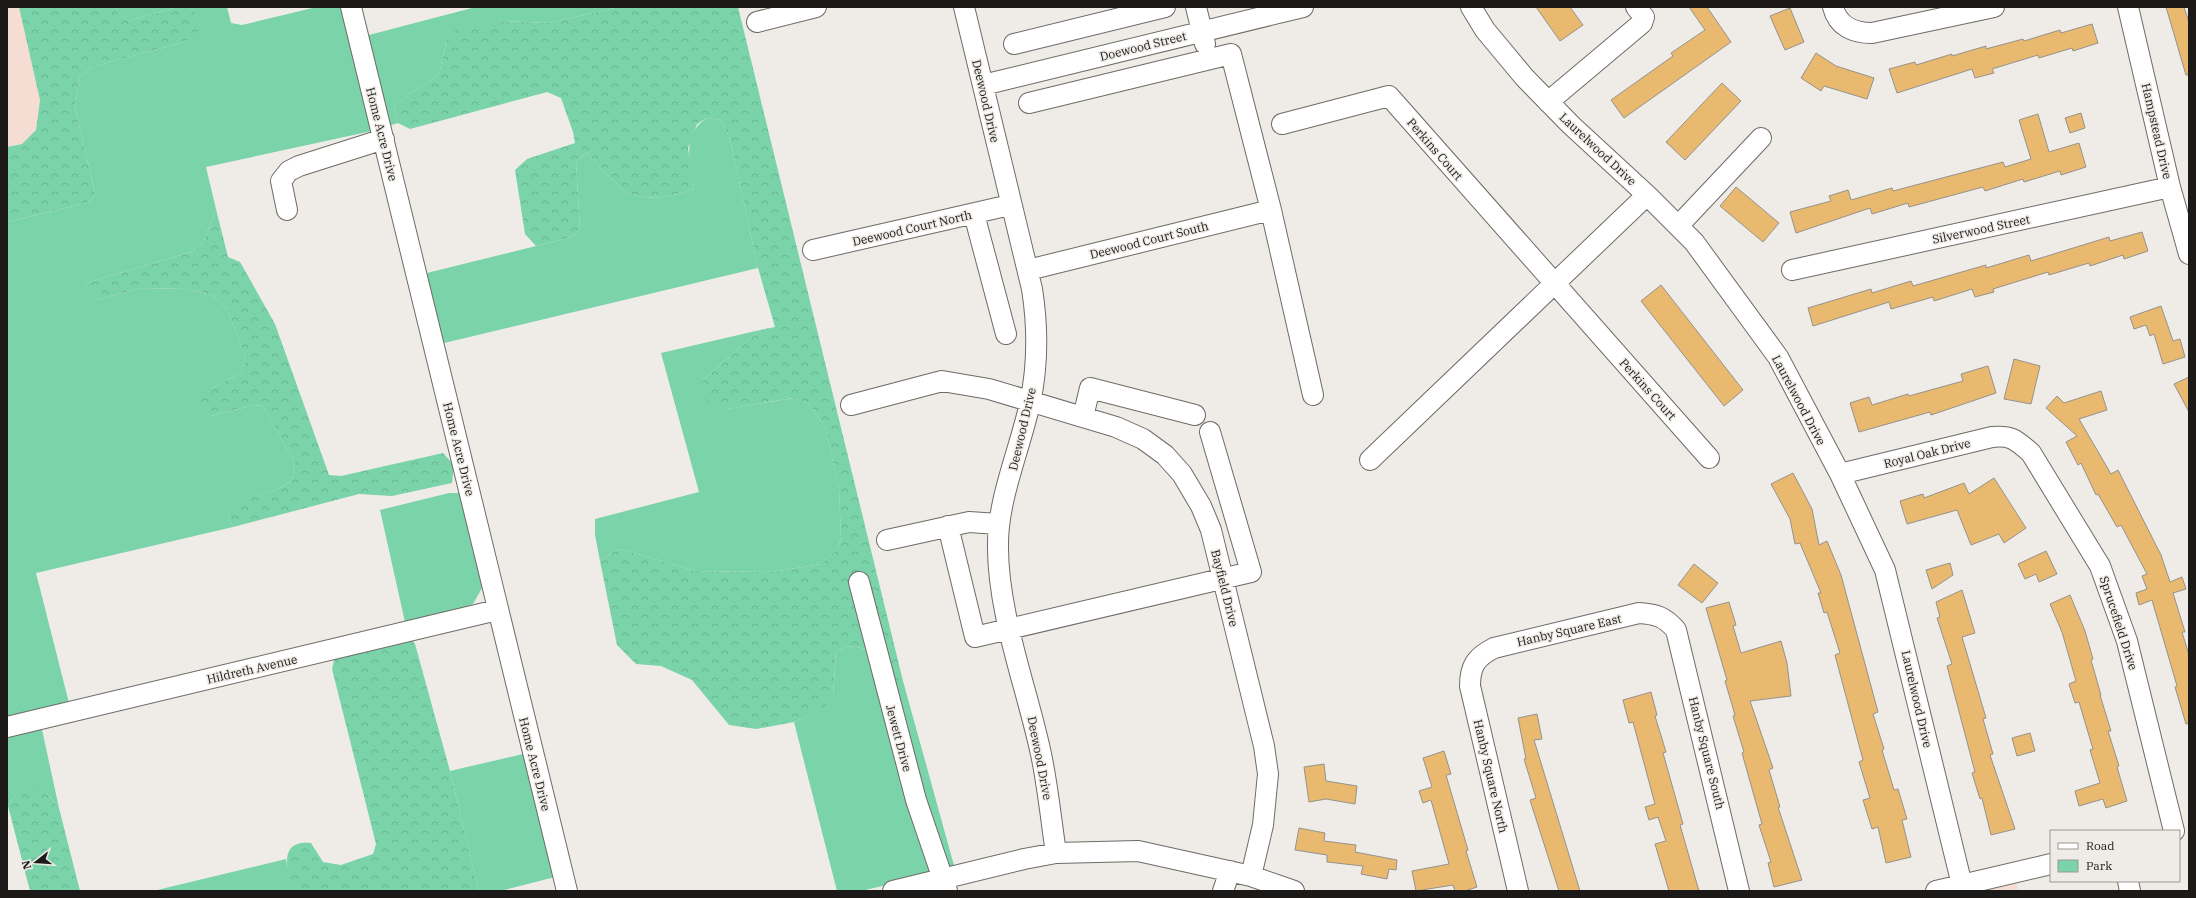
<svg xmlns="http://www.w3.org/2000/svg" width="2196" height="898" viewBox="0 0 2196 898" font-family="'IBM Plex Serif',serif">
<defs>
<pattern id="forest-crowns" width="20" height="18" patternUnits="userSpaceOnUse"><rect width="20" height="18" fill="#7ad3a9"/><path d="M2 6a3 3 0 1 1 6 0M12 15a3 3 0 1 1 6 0" fill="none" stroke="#69b591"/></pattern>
</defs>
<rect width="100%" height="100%" fill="#efece7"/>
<path fill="#f6ddd4" d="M7 7H19L40 100 36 130 22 144 7 147Z
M2014 872 2018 891H1959Z"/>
<path fill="#7ad3a9" d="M116 7H177L128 21 117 12Z
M189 7H227L231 23 242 25 317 7H341L372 131 206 167 216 209 203 243 191 252 86 283 96 300 141 288 187 289 212 295 227 309 246 359 241 373 212 388 211 416 254 405 263 406 295 463 292 481 276 490 230 502 228 516 233 527 36 573 69 703 7 719V222L90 202 95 193 75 107 80 77 92 67 188 41 196 12Z
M476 7H619L549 23 499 21 446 42 439 75 407 96 394 108 398 123 388 126 365 36Z
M707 118 721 120 730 139 758 268 440 344 423 274 572 237 580 229 576 161 587 153C595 161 622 192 630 194 649 201 676 197 694 188 690 163 681 134 707 118Z
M760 330 703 380 727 409 793 398 808 403 825 427 839 488 841 538 838 548 821 564 772 572 695 571 621 549 614 551 600 561 595 535V519L699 492 661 353Z
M449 493H460L482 588 473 604 459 609 405 622 380 510Z
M850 646 872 650 894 682 903 681 955 869 861 891H837L794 722 824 709 833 696 836 651Z
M41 725 59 808 47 793H17L8 806 7 733Z
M523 754 555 877 500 891H479L450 771Z
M286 859 292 891H153Z"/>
<path fill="url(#forest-crowns)" d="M19 7H116L117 12 128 21 177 7H189L196 12 199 30 188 41 92 67 80 77 75 107 95 193 90 202 7 222V147L22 144 36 130 40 100Z
M619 7H738L903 681 894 683 872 650 850 646 836 651 833 696 825 709 794 722 756 729 729 725 692 680 661 666 636 664 617 645 600 561 614 551 621 549 695 571 772 572 821 564 838 548 841 538 839 488 825 427 808 403 792 398 727 409 709 403 702 393 703 380 760 330 775 327 758 268 730 139 721 120 707 118 697 124 688 148 694 188C676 197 649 201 630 194 622 192 595 161 587 153L576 161 580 229 572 237 536 246 525 234 515 170 527 159 575 143 573 132 561 98 547 92 410 129 398 123 394 108 407 96 439 75 446 42 455 30 499 21 549 23Z
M216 209 228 257 240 262 275 324 329 475 341 476 443 453 454 465 452 483 392 496 359 494 233 527 228 516 229 502 276 490 292 481 295 463 263 406 254 405 211 416 201 412V396L212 388 241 373 246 359 227 309 212 295 187 289 141 288 96 300 90 297 86 283 191 252 203 243Z
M409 637 415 644 450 771 479 891H292C288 870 277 840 311 843L323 862 341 865 373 854 376 844 332 669 335 656Z
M33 788 47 793 59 808 80 891H30L8 806 17 793Z"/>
<path fill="#e8b96e" stroke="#95928e" d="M1536 7H1570L1583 25 1560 41Z
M1689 7H1707L1731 42 1624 118 1611 100 1673 56 1671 53 1705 30Z
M2166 7H2184L2189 22V75H2186Z
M1790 8 1804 42 1785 50 1770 16Z
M2092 24 2098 43 2073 51 2072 48 2039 58 2038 55 1992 69 1994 73 1975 78 1972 69 1897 93 1889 69 1915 62 1916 65 1952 54V56L1986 46V49L2023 39 2024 41 2060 30 2061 33Z
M1816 53 1836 66 1874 78 1867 99 1824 86 1821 91 1801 78Z
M1722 83 1741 101 1685 160 1666 142Z
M2081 113 2085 128 2070 133 2065 118Z
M2038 114 2049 152 2079 143 2086 167 2061 175 2060 171 2024 182 2023 179 1985 191 1983 187 1909 207 1908 203 1872 214 1870 208 1796 233 1790 212 1831 201 1829 196 1848 190 1851 200 1892 188 1893 191 2003 162 2005 167 2031 159 2019 120Z
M1736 187 1779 223 1763 242 1720 206Z
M2142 232 2148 251 2124 259 2123 255 2090 266 2089 263 2049 275 2048 272 1993 289 1994 292 1975 297 1972 289 1934 301 1933 297 1891 309 1889 302 1813 326 1808 308 1871 289 1872 293 1911 281 1913 286 1986 265V268L2029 255 2031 261 2109 237 2110 241Z
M1661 285 1743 390 1724 406 1641 301Z
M2161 306 2173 341 2180 339 2185 357 2163 364 2154 334 2150 336 2146 325 2134 329 2130 317Z
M2014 359 2040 366 2031 404 2004 399Z
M1988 366 1996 393 1931 415 1930 412 1859 432 1850 403 1869 397 1872 405 1908 394 1909 396 1963 381 1961 374Z
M2189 377V412L2174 384Z
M2101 391 2107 410 2079 419 2111 474 2118 470 2161 555 2170 582 2182 577 2186 589 2173 593 2185 632H2182L2189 655V723L2186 724 2175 687 2177 686 2152 600 2139 605 2136 593 2147 589 2142 576 2147 574 2121 525 2117 527 2098 494 2096 495 2081 463 2078 465 2066 442 2077 436 2046 408 2057 396 2064 403Z
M1793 473 1812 509 1819 545 1827 541 1841 575 1878 712 1873 714 1884 749 1882 750 1894 790 1898 789 1907 819 1902 820 1911 857 1886 863 1878 827 1872 829 1863 800 1870 798 1859 762 1863 760 1835 655 1840 653 1827 612 1824 613 1818 593H1821L1800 543 1795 544 1790 519 1771 484Z
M1994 478 2026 528 2004 543 1999 534 1971 545 1957 510 1907 524 1900 501 1923 494 1924 498 1964 483 1969 494Z
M2046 551 2057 574 2039 582 2036 574 2025 579 2018 564Z
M1950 563 1953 575 1932 589 1926 570Z
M1694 564 1718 583 1702 603 1678 585Z
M1962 590 1975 633 1962 637 1986 718 1983 719 1993 754 1990 755 2015 829 1991 835 1982 798 1980 799 1972 773 1975 772 1947 666 1952 664 1937 618 1940 617 1936 602Z
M2070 595 2085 631 2093 659 2091 660 2101 695H2100L2111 731H2108L2119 766 2117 767 2127 801 2106 808 2103 799 2079 806 2075 791 2100 783 2090 750 2093 749 2079 702 2075 703 2069 684 2076 681 2062 632 2050 604Z
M1729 602 1736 625 1733 626 1741 653 1781 641 1787 663 1791 696 1750 701 1773 768 1769 770 1780 807H1778L1802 880 1774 887 1768 863 1771 862 1759 825 1762 824 1742 753 1744 752 1733 716 1735 715 1725 681 1727 680 1706 608Z
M1651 692 1657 715 1655 716 1666 752 1663 753 1683 824 1680 825 1699 891H1669L1655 844 1666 841 1658 817 1649 820 1645 807 1655 804 1633 722 1629 723 1623 700Z
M1537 714 1542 739 1534 740 1580 891H1559L1530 800 1536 798 1524 759H1526L1518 718Z
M2030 733 2035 751 2017 756 2012 738Z
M1444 751 1451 774 1446 775 1468 850 1466 851 1477 887 1465 891H1455L1453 885 1416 891 1412 871 1449 864 1431 800 1423 803 1419 791 1432 787 1423 758Z
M1324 764 1326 781 1357 786 1355 804 1326 799 1309 802 1304 767Z
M1299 828 1325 833 1324 841 1356 845 1355 852 1397 860 1396 870 1389 869 1387 879 1361 874 1363 866 1327 862V855L1295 850Z"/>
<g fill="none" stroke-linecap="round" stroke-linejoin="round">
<g stroke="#6e6b67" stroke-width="22">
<path id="minor" d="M351 7 567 891
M964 7 1032 289C1038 327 1038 365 1030 403 1020 449 998 498 998 544 997 612 1027 688 1041 754 1048 787 1051 820 1056 853
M1196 7 1205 44
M1471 7 1485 30 1525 78 1571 125 1647 195 1694 242 1778 357 1840 474 1885 570 1962 885
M1833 7C1838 27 1854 33 1872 33L1994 7
M2128 7 2170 187 2189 254
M757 22 816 7
M1014 44 1165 7
M983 85 1303 7
M1548 102 1642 23 1644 17 1636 7
M1029 103 1231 54 1271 210 1313 395
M1282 124 1389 96 1709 458
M287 210 281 181 289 171 299 166 384 139
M974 214 1006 334
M1678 226 1761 138
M813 250 1010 205
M1028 270 1271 210
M1792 270 2170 187
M851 405 942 381 989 389 1116 427 1143 439 1165 455 1182 474 1201 506 1211 530 1264 746 1268 774 1263 825 1251 876
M1083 417 1090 388 1195 415
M1370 460 1647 195
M1840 474 1992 437C2012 435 2016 440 2031 453L2100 566 2127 641 2174 831
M948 526 975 637 1251 572 1210 432
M887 540 969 522 998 524
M859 582 916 800 947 891
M7 727 497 610
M2128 881 2130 891
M893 891 1024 859 1056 853 1138 851 1251 876 1294 891
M1223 891 1230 871
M1518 891 1470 686C1470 666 1476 657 1494 648L1639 613C1656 614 1665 617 1676 630L1739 891
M1936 891 2051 864"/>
</g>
<use href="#minor" stroke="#fff" stroke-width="20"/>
</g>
<g text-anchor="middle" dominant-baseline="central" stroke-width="3" stroke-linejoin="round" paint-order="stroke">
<g font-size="12" fill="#1c1a19" stroke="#efece7">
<text transform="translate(1143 46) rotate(-14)">Doewood Street</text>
<text transform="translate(986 101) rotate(77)">Deewood Drive</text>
<text transform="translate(2157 131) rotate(77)">Hampstead Drive</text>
<text transform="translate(382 134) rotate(76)">Home Acre Drive</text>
<text transform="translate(1435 149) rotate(49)">Perkins Court</text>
<text transform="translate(1598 149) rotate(43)">Laurelwood Drive</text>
<text transform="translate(912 228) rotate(-13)">Deewood Court North</text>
<text transform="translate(1981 229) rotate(-12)">Silverwood Street</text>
<text transform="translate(1149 240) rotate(-14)">Deewood Court South</text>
<text transform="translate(1648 389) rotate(48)">Perkins Court</text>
<text transform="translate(1799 400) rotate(62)">Laurelwood Drive</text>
<text transform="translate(1022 429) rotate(-77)">Deewood Drive</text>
<text transform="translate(459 449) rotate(76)">Home Acre Drive</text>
<text transform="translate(1927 453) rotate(-14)">Royal Oak Drive</text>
<text transform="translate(1225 588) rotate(76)">Bayfield Drive</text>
<text transform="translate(2119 623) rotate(72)">Sprucefield Drive</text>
<text transform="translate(1569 630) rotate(-13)">Hanby Square East</text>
<text transform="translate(252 669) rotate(-13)">Hildreth Avenue</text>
<text transform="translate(1917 699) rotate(77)">Laurelwood Drive</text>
<text transform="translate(899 738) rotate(75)">Jewett Drive</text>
<text transform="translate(1707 753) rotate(76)">Hanby Square South</text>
<text transform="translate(1040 758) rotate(79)">Deewood Drive</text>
<text transform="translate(535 764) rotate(76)">Home Acre Drive</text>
<text transform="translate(1491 776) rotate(77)">Hanby Square North</text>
</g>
</g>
<rect width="2196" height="898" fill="none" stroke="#1c1a19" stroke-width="16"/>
<rect x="2050" y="830" width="130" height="52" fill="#efece7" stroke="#9b9895"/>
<rect x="2058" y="843" width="20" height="6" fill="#ffffff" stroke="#9b9895"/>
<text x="2086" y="850" font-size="12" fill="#1c1a19">Road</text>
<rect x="2058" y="860" width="20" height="12" fill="#7ad3a9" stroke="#9b9895"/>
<text x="2086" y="870" font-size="12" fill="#1c1a19">Park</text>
<g transform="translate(36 862) rotate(253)" stroke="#efece7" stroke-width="3" paint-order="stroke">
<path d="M0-3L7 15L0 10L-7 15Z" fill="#1c1a19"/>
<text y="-6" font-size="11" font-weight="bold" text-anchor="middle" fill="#1c1a19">N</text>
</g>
</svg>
